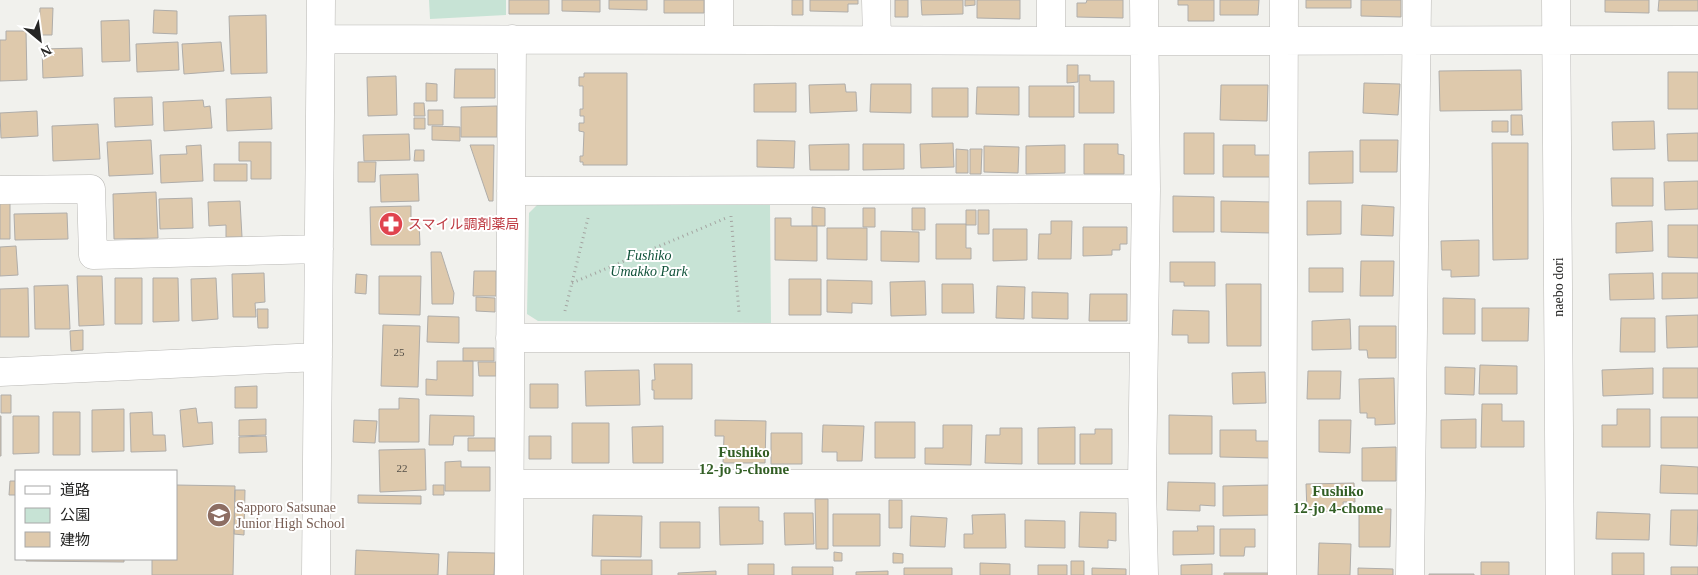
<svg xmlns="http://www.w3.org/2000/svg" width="1698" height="575" viewBox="0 0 1698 575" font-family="'Times New Roman','Noto Sans JP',serif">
<rect width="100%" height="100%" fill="#f1f1ed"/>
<path fill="#c7e3d5" d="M429 0H506V15L430 19Z
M537 205H770L771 323 538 321 527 314 529 213Z"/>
<path fill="#dec9ac" stroke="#afadaa" d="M509 0H549V14H509Z
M562 0H600V12L562 11Z
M609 0H647V10L609 9Z
M664 0H704V13H664Z
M792 0H803V15H792Z
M810 0H858V4H848V12L810 11Z
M895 0H908V17H895Z
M921 0H963V14L922 15Z
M965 0H975V5L965 6Z
M977 0H1020V19L977 18Z
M1087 0H1123V18L1077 17V3H1086Z
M1178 0H1214V21H1188V5H1178Z
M1220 0H1259L1258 15H1220Z
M1306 0H1351V8H1306Z
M1361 0H1401V17L1361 16Z
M1605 0H1649V13L1605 12Z
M1659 0H1698V11H1658Z
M40 8H53L52 35H39Z
M154 10 177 11V34L153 33Z
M266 15 267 73 231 74 229 16Z
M129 20 130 61 102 62 101 21Z
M6 31H26L27 80 0 81V40H6Z
M178 42 179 70 137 72 136 44Z
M221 42 224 71 184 74 182 44Z
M82 48 83 76 43 78 42 49Z
M1067 65H1078V82L1067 83Z
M455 69H495V98H454Z
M1521 70 1522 110 1440 111 1439 71Z
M1668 72H1698V109H1668Z
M584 73H627V165H583V162H580V156H583L584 132 579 131V123H584V116H580V109H583V86H579V77H584Z
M1079 75H1090V81H1114V113H1079Z
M396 76 397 115 368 116 367 77Z
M426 83 437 84V101H426Z
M796 83V112H754V84Z
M1364 83 1400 84 1398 115 1363 113Z
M845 84 846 92H856L857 111 810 113 809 85Z
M871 84H911V113L870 112Z
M1221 85H1268L1267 121 1220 120Z
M1029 86H1074V117H1029Z
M977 87H1019V115L976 114Z
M932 88H968V117H932Z
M152 97 153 125 115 127 114 98Z
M271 97 272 129 227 131 226 99Z
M203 100 204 107 210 106 212 128 164 131 163 102Z
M414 103H424L425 116H414Z
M497 106V137H461V107Z
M428 110H443V125H428Z
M37 111 38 136 1 138 0 113Z
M1511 115H1522L1523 135H1511Z
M414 118H425V129H414Z
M1492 121H1508V132H1492Z
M1654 121 1655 149 1613 150 1612 122Z
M98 124 100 159 53 161 52 126Z
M432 126 460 127V141L432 140Z
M1184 133H1214V174H1184Z
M1698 133V161H1668L1667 134Z
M409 134 410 160 364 161 363 135Z
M151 140 153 174 109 176 107 142Z
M757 140 795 141 794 168 757 167Z
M1360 140H1398L1397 172H1360Z
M239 142H271V179H251V161H239Z
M953 143 954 167 921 168 920 144Z
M1492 143H1528V259L1493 260Z
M849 144V170H810L809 145Z
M863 144H904V169L863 170Z
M1084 144H1118V154L1124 155V174H1084Z
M201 145 203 181 161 183 160 155 187 154 186 146Z
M470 145H494L493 201H489Z
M1065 145V173L1026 174V146Z
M1223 145H1255V155H1272V177H1223Z
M984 146 1019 147 1018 173 984 172Z
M956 149 968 150V173H956Z
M970 149H982L981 174H970Z
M415 150H424V161H414Z
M1353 151V183L1309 184V152Z
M358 162H376L375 182H358Z
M214 164H247V181H214Z
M418 174 419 201 381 202 380 175Z
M1611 178H1653V206H1612Z
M1698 181V209L1665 210 1664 182Z
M156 192 158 238 114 239 113 194Z
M1173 196 1214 197V232H1173Z
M192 198 193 228 160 229 159 199Z
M240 201 242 237H226V225L209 226 208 202Z
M1221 201 1273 202 1272 233 1221 232Z
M1307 201H1341V234L1307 235Z
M0 202H10V239H0Z
M1362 205 1394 207 1393 236 1361 235Z
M411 206V221H419L420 245H371L370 207Z
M812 207 825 208V226H812Z
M863 208H875V227H863Z
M912 208H925V230H912Z
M966 210H976V225H966Z
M978 210H989V234H978Z
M67 213 68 239 15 240 14 214Z
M775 218H791V226H817V261L775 260Z
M1051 221H1072L1071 259H1038L1039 234H1051Z
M1652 221 1653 251 1616 253V223Z
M936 224H966V248H971V259H936Z
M1668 225H1698V258L1668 257Z
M1083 227H1127V244H1120V250H1112V255L1083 256Z
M827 228H867V260L827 259Z
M993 229H1027V260L993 261Z
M881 231 919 232V262L881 261Z
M1479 240V276L1451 277V270H1442L1441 241Z
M16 246 18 275 0 276V247Z
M431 252H441L454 293 453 304H432Z
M1361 261H1394L1393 296H1360Z
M1170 262H1215V286H1184V282H1170Z
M1309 268H1343V292H1309Z
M474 271H496V296H473Z
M264 273 265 302 255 303 256 317H233L232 274Z
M1653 273 1654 299 1610 300 1609 274Z
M1662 273H1698V298L1662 299Z
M356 274 367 275 366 294 355 293Z
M77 276H102L104 325 79 326Z
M379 276H421L420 315 379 314Z
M115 278H142V324H115Z
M153 278H178L179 321 153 322Z
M216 278 218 319 192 321 191 279Z
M789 279H821V315H789Z
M827 280 872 281V304L852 303V313L827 312Z
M925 281 926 315 891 316 890 282Z
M942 284H973L974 313H942Z
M1226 284H1261V346H1227Z
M68 285 70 329H35L34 286Z
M997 286 1025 287 1024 319 996 318Z
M28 288 29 337H0V289Z
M1032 292 1068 293V319L1032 318Z
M1090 294H1127V321H1089Z
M476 297 495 298V312L476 311Z
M1443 298 1475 299V334H1443Z
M1482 308H1529L1528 341H1482Z
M257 309H268V328H258Z
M1173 310 1209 311V343H1188V335H1172Z
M1698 315V347L1667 348 1666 316Z
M428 316 459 317V343L427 342Z
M1621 318H1655V352H1620Z
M1350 319 1351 349 1312 350V321Z
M383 325 420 326 418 387 381 386Z
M1359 326H1396V358H1368L1367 350H1359Z
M83 330V350L71 351 70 331Z
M463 348H494V361H463Z
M437 361H473V396L426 395V379L437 380Z
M478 362H496V376H479Z
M654 364H692V399H654V390H652V380H655Z
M1480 365 1517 366V394H1479Z
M1445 367 1475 368 1474 395 1445 394Z
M1653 368V394L1603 396 1602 370Z
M1663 368H1698V398H1663Z
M639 370 640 405 586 406 585 371Z
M1308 371H1341L1340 399H1307Z
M1265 372 1266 403 1233 404 1232 373Z
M1394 378 1395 424 1375 425V418H1367V413H1360L1359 379Z
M530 384H558V408H530Z
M257 386V408H235V387Z
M1 395H11V413H1Z
M399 398 419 399V442H379V409H399Z
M1482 404H1502V421H1524V447H1481Z
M196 408 198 423 212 422 213 444 183 447 180 410Z
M124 409V451L92 452V410Z
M1617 409H1650V447H1602V425H1617Z
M53 412H80V455H53Z
M152 412 153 435H165L166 451 131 452 130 413Z
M430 415 474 416V436H454L453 445H429Z
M1169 415 1212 416V454H1169Z
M0 416H1V456H0Z
M13 416H39V453L13 454Z
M1661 417H1698V448H1661Z
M266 419V435L239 436V420Z
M1476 419V448H1441V420Z
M354 420 377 421 375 443 353 442Z
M715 420 766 421 765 463H723L724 436H715Z
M1319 420H1351L1350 453 1319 452Z
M875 422H915V458H875Z
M572 423H609V463H572Z
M823 425 864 426 862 461H837V452H822Z
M943 425H972L971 465 925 464V448H943Z
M663 426V463H633L632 427Z
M1075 427V464H1038V428Z
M1000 428H1022V464L985 463 986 435H1000Z
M1095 429H1112V464H1080V434H1095Z
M1220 430H1256V441H1269V458L1220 457Z
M771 433H802V464H771Z
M266 436 267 452 239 453V437Z
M529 436H551V459H529Z
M468 438H495V451H468Z
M1396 447V481H1362V448Z
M425 449 426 490 380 492 379 450Z
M461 461V467H490V491H445V462Z
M1661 465 1698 467V494L1660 493Z
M10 481H16V495H9Z
M1168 482 1215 483V506L1200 505V511L1167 510Z
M1354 483 1355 502H1343L1344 511 1307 512 1306 484Z
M176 485 235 486 233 575H152V559H176Z
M433 485H444V495H433Z
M1271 485V515L1223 516V486Z
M235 490H245L244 535 234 534Z
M358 495 421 496V504L358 503Z
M815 499H828V549H816Z
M889 500H902V528H889Z
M719 507H759V521H763V544L720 545Z
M1359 509H1391L1390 547H1359Z
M1671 510H1698L1697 546 1670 545Z
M1080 512 1116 513V541L1108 540V548L1079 547Z
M1597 512 1650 514 1649 540 1596 539Z
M784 513H813L814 544 785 545Z
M833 514H880V546H833Z
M1005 514 1006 548H964V534H973L972 515Z
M593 515 642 516 641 557 592 556Z
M911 516 947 518 945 547 910 546Z
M1025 520 1065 521V548L1025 547Z
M660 522H700V548H660Z
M1197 526H1214V554L1173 555V531H1198Z
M1220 529H1255V547H1245L1244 556H1220Z
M1319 543 1351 544 1350 575H1318Z
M356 550 439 554 438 575H355Z
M448 552 495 553 494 575H447Z
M834 552 842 553V561H834Z
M893 553 903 554V563H893Z
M1612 553H1644V575H1612Z
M26 559H124V562L26 561Z
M601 560H652V575H601Z
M1071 561H1084V575H1071Z
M1481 562H1509V575H1481Z
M980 563 1010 564V575H980Z
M748 564H774V575H748Z
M1212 564V575H1181V565Z
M1038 565H1067V575H1038Z
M792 567H833V575H792Z
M1671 567H1698V575H1671Z
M904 568H952V575H904Z
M1092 568 1126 569V575H1092Z
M1358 568 1393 569V575H1358Z
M716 571V575H678V573Z
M888 571V575H856V572Z
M1224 573H1272V575H1224Z
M1429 574H1474V575H1429Z"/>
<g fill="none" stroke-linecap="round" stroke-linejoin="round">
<g stroke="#b9b8b5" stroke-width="29">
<path id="minor" d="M876 0 877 40
M1556 0 1560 575
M322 39 1158 41 1698 40
M719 40V0
M1051 41V0
M0 190 91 189 93 255 319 249
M511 191 1146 189
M510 338H1143
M0 372 318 357
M510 484H1142
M316 575 321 0
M509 575 512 39
M1144 575 1142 484 1146 189 1144 0
M1282 575 1284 0
M1410 575 1417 0"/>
</g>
<path stroke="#a4a4a1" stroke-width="3" stroke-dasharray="1 4" stroke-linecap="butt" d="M731 216 739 312
M572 283 726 218
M565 311 588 218"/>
<use href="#minor" stroke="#fff" stroke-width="28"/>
</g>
<defs>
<g id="pharmacy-disc" transform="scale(1.25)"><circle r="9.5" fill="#e0444e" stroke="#fff"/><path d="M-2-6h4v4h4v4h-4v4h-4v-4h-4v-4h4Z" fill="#fff"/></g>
<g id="school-disc" transform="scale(1.25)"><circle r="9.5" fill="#8d6e63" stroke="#fff"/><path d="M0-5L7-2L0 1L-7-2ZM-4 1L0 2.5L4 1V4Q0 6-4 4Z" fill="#fff"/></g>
</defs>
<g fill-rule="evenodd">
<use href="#pharmacy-disc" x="391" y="224"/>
<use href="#school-disc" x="219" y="515"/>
</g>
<g text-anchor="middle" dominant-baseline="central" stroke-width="4" stroke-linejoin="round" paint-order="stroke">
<g font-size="11" fill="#544f47">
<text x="399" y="352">25</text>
<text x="402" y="468">22</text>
</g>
<g font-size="14" fill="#be3a42" stroke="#fff" text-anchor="start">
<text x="408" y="224">スマイル調剤薬局</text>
</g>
<g font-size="14" font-style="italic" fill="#0f5139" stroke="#fff">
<text x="649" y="255">Fushiko<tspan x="649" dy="16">Umakko Park</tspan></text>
</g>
<g font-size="14" fill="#262625" stroke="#fff">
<text transform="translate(1558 287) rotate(-90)">naebo dori</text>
</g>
<g font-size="14" fill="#785e54" stroke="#fff" text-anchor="start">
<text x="236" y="507">Sapporo Satsunae<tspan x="236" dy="16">Junior High School</tspan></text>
</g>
<g font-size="15" font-weight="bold" fill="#325e24" stroke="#fff">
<text x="744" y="452">Fushiko<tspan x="744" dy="17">12-jo 5-chome</tspan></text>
<text x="1338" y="491">Fushiko<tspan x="1338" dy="17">12-jo 4-chome</tspan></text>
</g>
</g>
<rect x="15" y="470" width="162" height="90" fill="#ffffff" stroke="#a8a8a8"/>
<rect x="25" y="486" width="25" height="8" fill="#ffffff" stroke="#a8a8a8"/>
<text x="60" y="495" font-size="15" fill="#262625">道路</text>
<rect x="25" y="508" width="25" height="15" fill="#c7e3d5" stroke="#a8a8a8"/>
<text x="60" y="520" font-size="15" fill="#262625">公園</text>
<rect x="25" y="532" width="25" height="15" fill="#dec9ac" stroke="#a8a8a8"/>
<text x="60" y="545" font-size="15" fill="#262625">建物</text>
<g transform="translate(40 40) rotate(151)" stroke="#ffffff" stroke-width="4" paint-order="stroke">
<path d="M0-4L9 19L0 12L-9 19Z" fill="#262625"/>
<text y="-8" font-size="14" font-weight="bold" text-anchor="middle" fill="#262625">N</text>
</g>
</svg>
